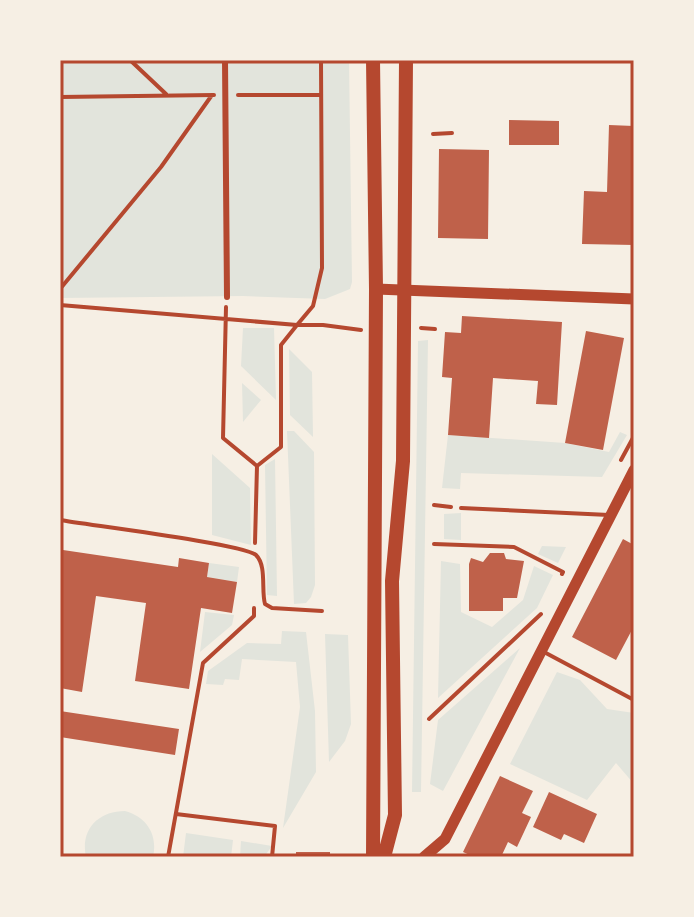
<svg xmlns="http://www.w3.org/2000/svg" width="694" height="917" viewBox="0 0 694 917" font-family="Roboto,sans-serif">
<rect width="100%" height="100%" fill="#f6efe4"/>
<path fill="#e2e4dc" d="M60 60H349L352 282 350 289 325 299 243 296 60 298Z
M243 328H274L276 400 241 366Z
M428 340 421 792H412L418 341Z
M289 349 312 372 313 437 290 415Z
M242 383 261 400 243 422Z
M287 431H294L314 452 315 585 311 597 306 603 294 604Z
M620 432 627 435 602 477 461 473 460 489 442 488 448 435 565 443 609 452Z
M212 454 250 488 251 545 212 535Z
M275 459 277 596 267 595 265 465Z
M461 513V540L444 539V514Z
M542 546 566 547 558 563 538 554Z
M441 561 460 564 461 612 492 627 523 600 534 566 553 575 537 608 438 698Z
M209 563 239 567 237 582 207 577Z
M205 612 234 615 232 625 200 652Z
M282 631 306 632 315 711 316 772 283 828 300 707 296 662 242 659 239 680 225 679 223 685 206 684 208 671 247 643 281 644Z
M325 634 348 635 351 724 345 741 329 762Z
M520 648 443 791 430 784 438 720Z
M557 672 580 680 607 709 634 713V784L616 763 587 800 510 764Z
M125 811C147 817 158 835 153 857H86C80 830 98 811 125 811Z
M186 833 233 840 231 857H183Z
M241 841 272 846 264 857H240Z"/>
<path fill="#bf614a" d="M509 120 559 121V145H509Z
M609 125 634 126V245L582 244 584 191 607 192Z
M439 149 489 150 488 239 438 238Z
M462 316 562 322 557 405 536 404 538 381 493 378 489 438 448 435 452 378 442 377 445 332 461 333Z
M586 331 624 338 603 450 565 443Z
M623 539 634 545V626L616 660 572 637Z
M63 550 178 567 179 558 209 563 207 577 237 582 232 613 201 608 189 689 135 681 146 603 96 596 82 692 60 688V566Z
M490 553H504L506 559 524 561 517 598H503V611H469V564L471 558 483 562Z
M60 711 179 729 175 755 60 737Z
M500 776 533 791 522 813 531 817 517 847 508 842 501 857H474L463 852Z
M549 792 597 814 584 843 564 834 561 840 533 827Z
M296 852H330V857H296Z"/>
<g fill="none" stroke-linecap="round" stroke-linejoin="round">
<path stroke="#b5482f" stroke-width="4" d="M130 60 166 94
M238 95H321
M60 97 214 95
M433 134 452 133
M60 289 161 167 212 95
M60 305 297 325 313 306 322 268 321 60
M226 307 223 438 257 466
M421 328 435 329
M621 460 634 436
M434 505 451 507
M255 543 257 466 281 447V345L297 325H323L361 330
M434 544 514 547 563 572 562 574
M429 719 541 614
M176 814 275 826 272 857
M168 857 203 663 254 616V608"/>
<path stroke="#b5482f" stroke-width="4" d="M461 508 609 515
M60 520C88 525 244 544 256 555 267 566 261 590 265 604L272 608 322 611
M544 652 634 700"/>
<path stroke="#b5482f" stroke-width="6" d="M225 60 227 297"/>
<path stroke="#b5482f" stroke-width="11" d="M376 289 634 299
M424 857 445 839 634 470"/>
<path stroke="#b5482f" stroke-width="14" d="M373 60 376 289 373 857
M384 857 395 815 392 581 403 461 406 60"/>
</g>
<rect width="694" height="917" fill="none" stroke="#f6efe4" stroke-width="124"/>
<rect x="62" y="62" width="570" height="793" fill="none" stroke="#b5482f" stroke-width="3"/>
</svg>
